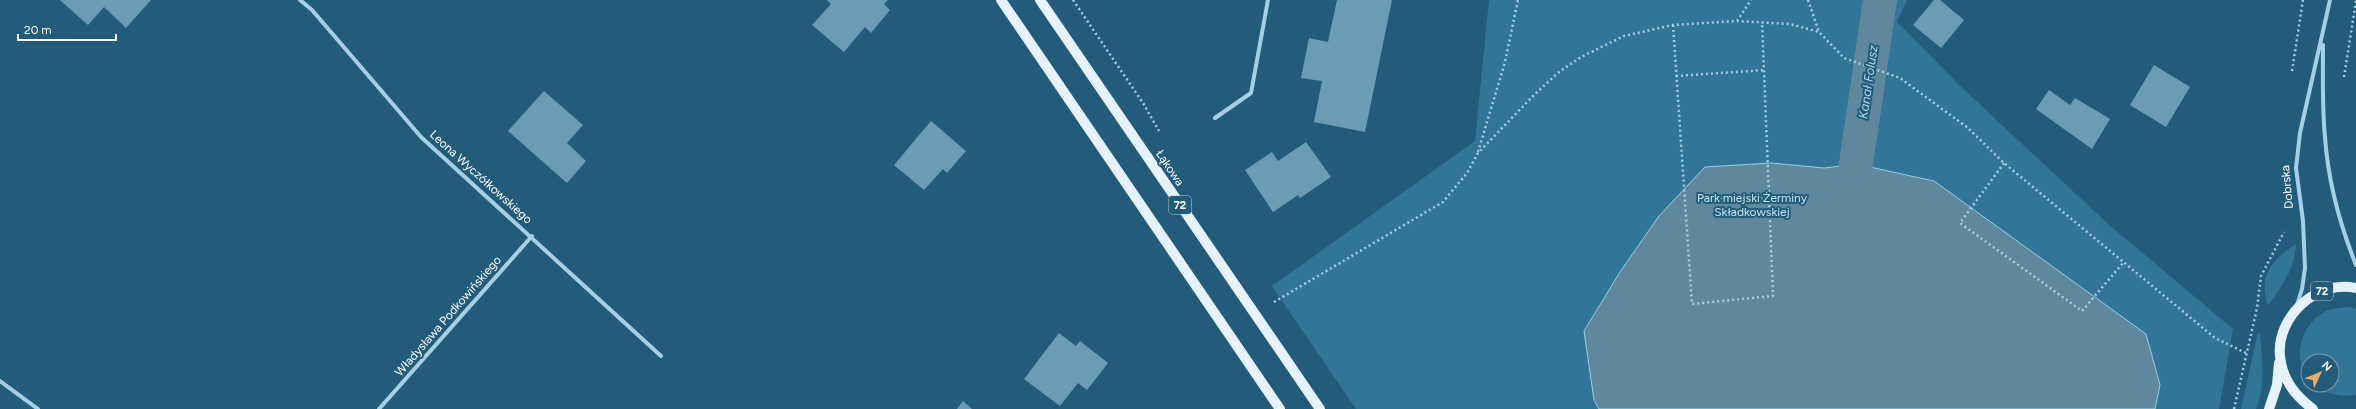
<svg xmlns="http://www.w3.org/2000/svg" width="2356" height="409" viewBox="0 0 2356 409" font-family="Figtree,sans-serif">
<rect width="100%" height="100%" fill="#235c7b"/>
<path fill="#337596" d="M1489 0H1907L1897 22 1959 85 2107 223 2233 329 2219 409H1356L1272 286 1475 141Z
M2296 244C2295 269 2282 286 2268 305 2257 276 2273 259 2296 244Z
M2349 307 2356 309V395C2340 397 2327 395 2314 385H2332V361H2308V377C2292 357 2301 327 2321 314 2330 308 2339 308 2349 307Z
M2258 332 2260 335C2262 360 2266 385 2256 409H2241Z"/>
<path fill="#5f889f" stroke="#9acde6" d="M1771 163 1824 168 1856 164 1934 181 2146 334 2160 385 2155 409H1599L1594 400 1584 331 1620 272 1659 216 1705 167Z"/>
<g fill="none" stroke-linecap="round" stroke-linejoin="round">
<path stroke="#5f889f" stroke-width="34" d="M1856 164 1880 0"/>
</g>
<path fill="#6c9cb5" d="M60 0H151L126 28 104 7 88 25Z
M827 0H888L884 4 890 10 871 33 865 27 844 52 812 25 831 4Z
M1337 0H1392L1365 132 1314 122 1322 81 1301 78 1309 38 1328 42Z
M1934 0H1940L1964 20 1941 48 1913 25Z
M2154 65 2190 87 2166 127 2130 105Z
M2049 90 2070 105 2075 98 2110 119 2092 149 2036 109Z
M544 91 583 125 567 143 586 161 567 183 508 131Z
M931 121 966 151 947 173 943 169 924 190 894 165Z
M1306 142 1331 177 1300 198 1298 195 1273 212 1245 170 1272 152 1278 161Z
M1059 333 1076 346 1080 341 1108 363 1087 390 1078 383 1060 406 1024 379Z
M963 401 972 409H957Z"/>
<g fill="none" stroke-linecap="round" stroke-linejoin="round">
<path stroke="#a6cfe5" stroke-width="2.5" stroke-dasharray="2 3" stroke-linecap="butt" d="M1073 0 1143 103 1159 131
M1808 0 1819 32
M1737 21 1751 0
M1673 25 1692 304 1773 296 1762 22
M2292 71 2303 0
M1676 76 1765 70
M2344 77 2356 1
M1478 152 1505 62 1518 0
M2004 163 1960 223 2082 311 2123 263
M1274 302 1443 202 1467 173 1478 153 1534 95 1559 72 1581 57 1624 36 1673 25 1737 21 1790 24 1819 32 1844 58 1900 78 1968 128 2004 163 2215 338 2248 354
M2234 409 2257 308 2261 276 2284 232"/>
<path stroke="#a6cfe5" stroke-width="4" d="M300 0 312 10 421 137 661 356
M2323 45C2323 76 2322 107 2325 137 2328 181 2340 225 2356 265
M1215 118 1251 93 1268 0
M2297 305 2302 289 2305 268 2303 221 2296 168 2300 133 2330 0
M0 381 38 409
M379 409 532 236"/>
<path stroke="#e6f3fc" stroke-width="10" d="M1001 0 1280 409
M1040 0 1320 409
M2269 409 2277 385 2279 363
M2313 409C2295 396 2282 379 2280 356 2276 317 2317 279 2356 288"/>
</g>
<g text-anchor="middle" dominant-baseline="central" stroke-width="4" stroke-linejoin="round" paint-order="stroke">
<g fill="#235c7b" stroke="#bdced7" stroke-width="1">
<rect x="1169" y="196" width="22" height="18" rx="3"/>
<rect x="2311" y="282" width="22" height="18" rx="3"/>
</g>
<g font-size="11" font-weight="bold" fill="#fff">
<text x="1180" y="205">72</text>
<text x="2322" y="291">72</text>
</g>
<g font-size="12" fill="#fff" stroke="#235c7b">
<text transform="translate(1170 168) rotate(56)">Łąkowa</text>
<text transform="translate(481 177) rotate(42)">Leona Wyczółkowskiego</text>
<text transform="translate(2287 187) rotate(-95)">Dobrska</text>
<text transform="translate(448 316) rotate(-49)">Władysława Podkowińskiego</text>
</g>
<g font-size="12" fill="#c9e5f4" stroke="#235c7b">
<text x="1752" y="198">Park miejski Żerminy<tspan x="1752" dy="14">Składkowskiej</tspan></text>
</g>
<g font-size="13" font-style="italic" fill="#b1d9ed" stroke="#235c7b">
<text transform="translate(1868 82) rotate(-82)">Kanał Folusz</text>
</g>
</g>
<g transform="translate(2320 373) rotate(46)"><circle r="19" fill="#235c7b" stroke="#7b9db0"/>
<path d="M0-3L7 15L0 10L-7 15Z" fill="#f0ac69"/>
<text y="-6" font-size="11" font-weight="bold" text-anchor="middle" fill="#ffffff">N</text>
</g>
<path d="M18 34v6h98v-6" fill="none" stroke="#ffffff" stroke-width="2"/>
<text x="24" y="34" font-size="12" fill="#ffffff" stroke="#235c7b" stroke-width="3" paint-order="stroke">20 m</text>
</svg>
